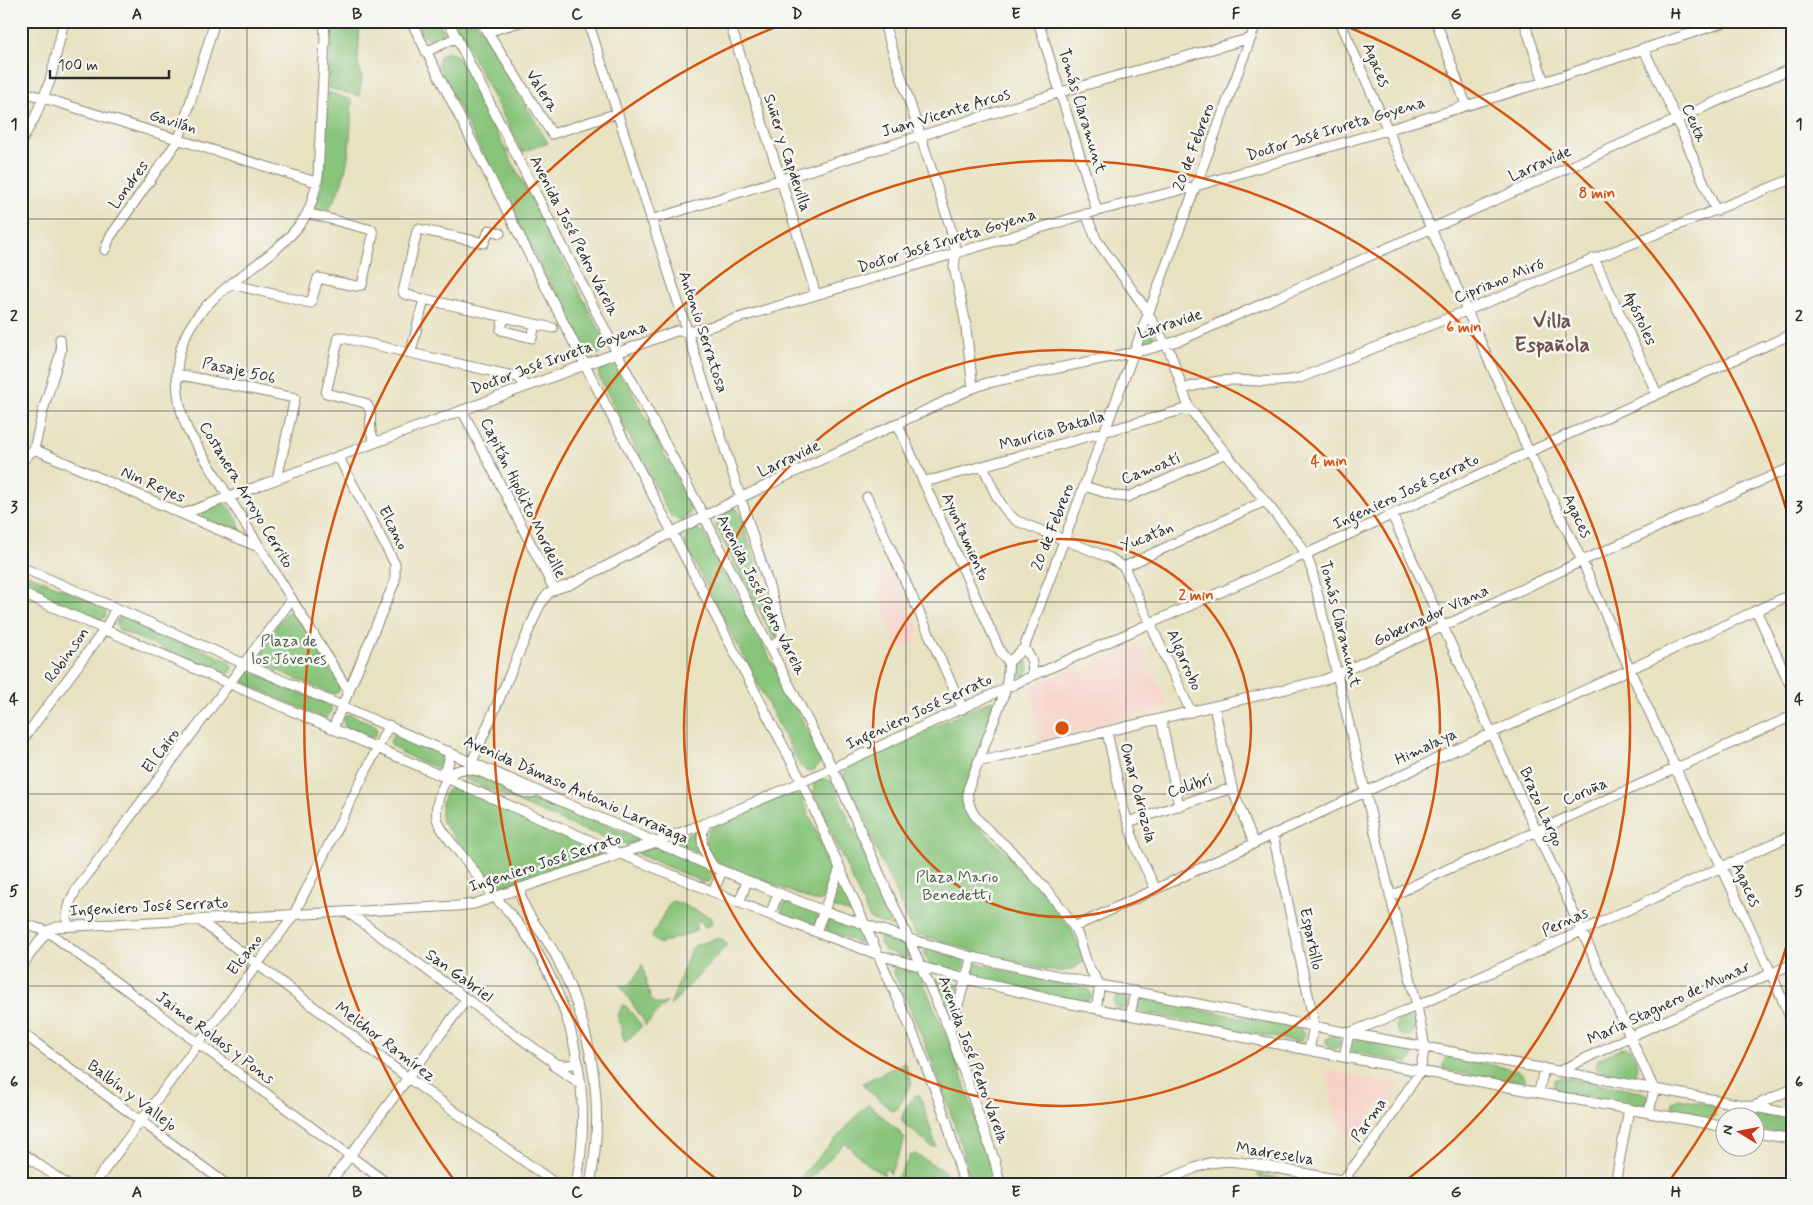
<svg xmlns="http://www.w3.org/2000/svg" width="1813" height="1205" viewBox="0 0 1813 1205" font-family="Mynerve,sans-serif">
<rect width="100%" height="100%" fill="#f6f6f2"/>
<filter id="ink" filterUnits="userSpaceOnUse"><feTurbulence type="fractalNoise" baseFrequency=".02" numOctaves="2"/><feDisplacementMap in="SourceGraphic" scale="10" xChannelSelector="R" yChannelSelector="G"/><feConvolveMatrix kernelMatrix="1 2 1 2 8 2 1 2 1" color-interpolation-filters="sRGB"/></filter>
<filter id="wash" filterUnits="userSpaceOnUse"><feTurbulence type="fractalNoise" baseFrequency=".0096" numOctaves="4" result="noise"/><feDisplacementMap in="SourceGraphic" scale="20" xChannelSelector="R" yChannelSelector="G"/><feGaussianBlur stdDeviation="1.12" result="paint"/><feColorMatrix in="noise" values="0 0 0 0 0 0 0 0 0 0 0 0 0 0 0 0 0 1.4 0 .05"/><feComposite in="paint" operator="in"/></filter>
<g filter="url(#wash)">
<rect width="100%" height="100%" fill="#e8e2c1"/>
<path fill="#f7d1c7" d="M894 570 921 631 915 634 917 641 896 651 873 577Z
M1139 644 1167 704 1164 710 1104 724 1042 741 1030 688 1071 670 1081 672Z
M1326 1070 1395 1083 1398 1088 1384 1108 1374 1107 1369 1129 1360 1141 1337 1125Z"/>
<path fill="#88c47a" stroke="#5a7852" d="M329 21H360L358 62 362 78 359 96 328 88 331 43Z
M415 21H439L443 30 441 37 433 42 423 36Z
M454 21H476L548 143 522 152Z
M1352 21H1383L1356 31Z
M446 52 452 53 458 58 604 339 603 350 598 354 588 352 581 344 444 79 438 63 440 56Z
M328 92 352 100C350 140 351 181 325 214L313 211 321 190 323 173Z
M1150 329 1153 331 1154 340 1151 344H1146L1144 341 1146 332Z
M607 362 616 364 619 367 690 504C694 517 680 525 670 515L599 377V369Z
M224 503C231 508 240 521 240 529L236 532H232L202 518 201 514 203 510Z
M730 508 737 509 740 514 778 632 776 637 772 635 716 527V517Z
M695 529 704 532 820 754V764L814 770 808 771 800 766 685 544C685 536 688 531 695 529Z
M21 571 104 607 106 611 105 617 102 620 97 619 21 587Z
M289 612 295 614 340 686 338 692 334 694 328 693 260 662 258 657 259 649 286 613Z
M125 616 224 659 230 663 232 667 230 673 223 674 119 630 116 625 117 619Z
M1013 668a8 8 0 1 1 16 0a8 8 0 1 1-16 0Z
M246 671H249L325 703 331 707 332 711 327 718H322L247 684 243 681 242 677Z
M992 700 996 703 964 791 963 804 968 815 1038 885 1071 929 1084 960C1076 970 1065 972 1053 971L983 954 914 933 844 779V772L847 766Z
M349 714 375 725 377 731 375 736 368 738 346 728 343 721 345 716Z
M393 735H399L443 755 445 761 442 767C433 769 393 751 390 742Z
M466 774H476L533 799 559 805 637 838 638 841 629 845 578 828 465 779 463 777Z
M820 779H826L832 782 897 924 896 928 870 919 813 792 814 784Z
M451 786H455L606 853 503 886 496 887 491 882 442 822C439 811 442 794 451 786Z
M790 793H795L801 797 833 869C833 879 828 893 821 901H814L719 863C704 853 700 834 716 824Z
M699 830V853L677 843 678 838Z
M656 846 709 869 711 872 712 878 709 882H703L638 854V852Z
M839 885 841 886 853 914 832 907Z
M674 901 712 918V924L705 927 700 920 696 923V931L659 944 652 936 670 902Z
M788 903 818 913 819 915 814 927 785 917 781 909 784 904Z
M833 919 859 928 865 942 862 944 827 931 825 926 826 922Z
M881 935 905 943 911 955 910 958H907L884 950 878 938Z
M718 938 723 940 727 945 670 1006 691 949 696 945Z
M928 949 963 960 965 964 964 969 959 973 930 965 924 954 925 951Z
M977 963 1011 972 1085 988 1089 990 1091 996 1088 1000 1083 1002 973 977 972 973 975 964Z
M642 964 651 1000C657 1005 661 1006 667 1002L645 1026V1023L620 985 627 986C633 980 640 972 642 964Z
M897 966 920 974 957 1062 975 1116 995 1184H971C953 1109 925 1040 893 971L894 968Z
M935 978 959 985 951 1013 950 1012Z
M1114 1002a7 7 0 1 1 14 0a7 7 0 1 1-14 0Z
M1144 999 1299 1028 1305 1033 1303 1040 1297 1042 1143 1013 1139 1011 1137 1007 1139 1001Z
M623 1005 626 1006 641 1025 640 1028 626 1042 624 1041 618 1015Z
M1396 1026a10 10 0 1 1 20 0a10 10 0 1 1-20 0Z
M1326 1042a7 7 0 1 1 14 0a7 7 0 1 1-14 0Z
M1358 1039 1408 1048 1413 1052 1412 1059 1408 1063 1354 1052 1352 1051C1351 1045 1352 1041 1358 1039Z
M1624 1047 1631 1049 1638 1065 1634 1075C1624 1080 1602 1077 1596 1068L1598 1059Z
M1448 1057 1518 1070 1524 1075 1525 1080 1521 1084H1517L1447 1070 1444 1069 1443 1064Z
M905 1062 912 1083 897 1109 892 1111 865 1087 863 1083Z
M1561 1077 1641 1092 1646 1094 1649 1098 1646 1105 1639 1107 1558 1091C1553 1088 1553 1085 1555 1080Z
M1792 1090V1110L1785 1109 1783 1103 1786 1095Z
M920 1095 936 1146 932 1147 902 1122C901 1112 909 1104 914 1096Z
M1679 1099 1712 1105 1715 1107V1116L1707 1119 1673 1111 1672 1102Z
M868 1104 900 1132 905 1139 891 1172 890 1174 888 1169H885L883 1172 885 1175C870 1168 859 1156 847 1145L844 1144 805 1184H794Z
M1747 1112 1792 1120V1135L1756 1129V1118H1742Z
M915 1154 944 1171 949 1184H893L911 1155Z
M1257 1174 1310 1184H1265Z"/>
</g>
<g filter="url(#ink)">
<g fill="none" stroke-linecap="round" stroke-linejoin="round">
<g stroke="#8a8676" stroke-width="11">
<path id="minor" d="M324 21 325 38 318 176C315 190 312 207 303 220 264 276 178 294 177 375 177 395 180 413 188 431L349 692
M411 21 585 365 802 782 918 1045 947 1122 964 1184
M448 21 617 353 704 516 770 648 833 769 950 1032 995 1162 1000 1184
M481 21 552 134 618 113
M588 21 782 627V638L770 648
M729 21 781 180 816 295
M883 21 950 226 956 254 954 267 965 320 973 388
M1038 21 1097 211
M1340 21 1529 452 1582 561 1629 668 1771 973 1792 1022
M1436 21 1466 105
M1524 21 1544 82
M487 32 523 21
M1643 48 1677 120 1716 211
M426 52 457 37
M21 91 316 182
M21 142 35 117 50 81 64 21
M1086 214 1096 239 1143 305 1170 352 1189 408 1299 543 1306 554 1312 571 1417 1006 1425 1047 1420 1071 1382 1130 1340 1184
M651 220 1061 92 1251 38
M105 250 110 237 179 139 215 21
M1594 258 1657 394
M231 284 311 303 318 278 356 286 362 285 373 235 372 230 307 213
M424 299 553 328
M504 317 501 330 532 338 535 324
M411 352 424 299 404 294 403 292 417 231 418 229 484 243 489 230 500 233
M177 374 295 398 277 479
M1182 389C1198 385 1215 380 1232 380 1255 380 1277 384 1300 378L1792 179
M462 410 554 589
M897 423 1001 653 1009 662
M375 442C374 439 371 434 371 431 369 420 374 411 365 403L326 393 339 337 518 377 526 386
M34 449 260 548
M21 462 34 449 44 407 61 351 60 339
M983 466C992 486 999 508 1017 521L1110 558 1124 567
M924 481 936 479 1189 408
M1084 486 1116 496 1128 497 1226 453
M867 497 963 709
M183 514 676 331H695L1097 211 1196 186 1387 130 1544 82 1728 21
M1392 515 1654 1089 1649 1113
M21 567 713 867 824 911 910 939 972 957 1100 985 1349 1033 1792 1114
M1124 567 1191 712
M1124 567 1265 501
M21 593 621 854 770 915 879 955 966 979 1062 1002 1344 1057 1726 1127
M1756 610 1792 689
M1024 648C1031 657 1034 664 1032 676
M1214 707 1232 788 1254 843
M1161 719 1179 806
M333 728 395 581V564L338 456
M1107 732 1124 810 1137 850 1155 888
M21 742 105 629 116 608
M472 762 538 609C547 592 550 590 569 585L740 498 973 388 987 383 1149 349 1181 340 1792 68
M978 762 1324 680 1442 627 1582 561 1792 467
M440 774C449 769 450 760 448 751
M538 791C535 792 530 793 527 793 506 789 477 761 456 771 442 778 432 810 439 824 444 834 452 843 459 852 471 866 482 882 494 896 500 903 507 909 512 916 572 990 595 1091 576 1184
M1128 822 1232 788
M706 823C698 840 703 851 713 866
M1273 835 1312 1013 1314 1026 1309 1050
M520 888C520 911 545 934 555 954 592 1027 606 1104 590 1184
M713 892 722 871
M1390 897 1450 868 1486 854 1792 716
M739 903 747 881
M349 913 553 1062 554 1066 580 1083
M770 915 778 893
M199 920 408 1078 556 1184
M21 923 47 931 388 1184
M67 925C67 911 69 902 76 890L292 599
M1074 927 1792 594
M816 932 840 868
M21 967 47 931 57 927 457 906 474 904 656 842 706 823 802 782 1032 676 1306 554 1529 452 1792 334
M1096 1008 1100 985C1096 978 1091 972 1088 965 1083 953 1081 941 1075 929 1059 901 1034 876 1012 852 995 833 964 818 968 789L1006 689 1009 662 1024 648 1257 21
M1130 1015 1135 991
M21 1032 226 1184
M950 1032 972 957
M1344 1057 1349 1033 1417 1006 1792 835
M554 1063C564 1066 569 1066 578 1062
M1560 1071 1629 1037 1792 964
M1539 1092 1544 1068
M1752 1107 1792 1089
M1730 1118 1732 1104
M1756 1133 1792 1139
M21 1152 66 1184
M94 1184 293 916 389 725
M329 1184 466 1000
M1157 1184 1195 1168 1209 1163 1229 1161 1254 1164 1363 1184
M1615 1184 1629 1109"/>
</g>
<use href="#minor" stroke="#fff" stroke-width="9"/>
</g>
</g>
<path fill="none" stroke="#2b2b2b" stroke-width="1" stroke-opacity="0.55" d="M247 21V1184M467 21V1184M687 21V1184M906 21V1184M1126 21V1184M1346 21V1184M1566 21V1184M21 219H1792M21 411H1792M21 602H1792M21 794H1792M21 986H1792"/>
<g fill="none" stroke="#d5540f" stroke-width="2.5">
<circle cx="1062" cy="728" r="189"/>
<circle cx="1062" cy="728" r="378"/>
<path d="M720 1182A568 568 0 1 1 1404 1182"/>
<path d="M1791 930A757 757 0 0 1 1667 1184M457 1184A757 757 0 0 1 791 21M1333 21A757 757 0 0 1 1791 526"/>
</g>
<g text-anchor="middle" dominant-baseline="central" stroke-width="5" stroke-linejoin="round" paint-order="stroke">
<g font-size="16" fill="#2b2b2b" stroke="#f6f6f2">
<text transform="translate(1376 65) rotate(67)">Agaces</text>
<text transform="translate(542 91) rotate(58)">Valera</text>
<text transform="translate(1082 111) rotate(73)">Tomás Claramunt</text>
<text transform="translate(946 113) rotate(-17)">Juan Vicente Arcos</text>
<text transform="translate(173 122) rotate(17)">Gavilán</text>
<text transform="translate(1694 123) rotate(66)">Ceuta</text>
<text transform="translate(1336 129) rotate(-17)">Doctor José Irureta Goyena</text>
<text transform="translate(1194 147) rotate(-70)">20 de Febrero</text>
<text transform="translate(787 153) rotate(72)">Suñer y Capdevilla</text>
<text transform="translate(1540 164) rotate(-24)">Larravide</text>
<text transform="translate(129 185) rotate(-54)">Londres</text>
<text transform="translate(574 236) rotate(63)">Avenida José Pedro Varela</text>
<text transform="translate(947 241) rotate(-17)">Doctor José Irureta Goyena</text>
<text transform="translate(1499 281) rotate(-22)">Cipriano Miró</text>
<text transform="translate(1640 319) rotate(65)">Apóstoles</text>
<text transform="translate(1170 324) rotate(-18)">Larravide</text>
<text transform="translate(703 332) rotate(72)">Antonio Serratosa</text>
<text transform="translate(559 358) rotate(-20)">Doctor José Irureta Goyena</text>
<text transform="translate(239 371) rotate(12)">Pasaje 506</text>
<text transform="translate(1052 431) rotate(-16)">Mauricia Batalla</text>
<text transform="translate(789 459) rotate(-25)">Larravide</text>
<text transform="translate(1151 469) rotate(-21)">Camoatí</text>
<text transform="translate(153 485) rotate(24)">Nin Reyes</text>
<text transform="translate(1406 492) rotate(-25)">Ingeniero José Serrato</text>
<text transform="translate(246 495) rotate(59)">Costanera Arroyo Cerrito</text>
<text transform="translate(523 498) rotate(64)">Capitán Hipólito Mordeille</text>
<text transform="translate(1577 516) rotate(64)">Agaces</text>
<text transform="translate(1053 527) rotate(-69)">20 de Febrero</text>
<text transform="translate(393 528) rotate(63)">Elcano</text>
<text transform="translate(965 537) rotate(66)">Ayuntamiento</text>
<text transform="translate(1147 537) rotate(-22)">Yucatán</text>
<text transform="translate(761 595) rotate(63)">Avenida José Pedro Varela</text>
<text transform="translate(1431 616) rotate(-25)">Gobernador Viana</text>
<text transform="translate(1340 624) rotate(76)">Tomás Claramunt</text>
<text transform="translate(67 655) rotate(-54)">Robinson</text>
<text transform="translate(1184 660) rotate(66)">Algarrobo</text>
<text transform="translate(919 712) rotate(-25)">Ingeniero José Serrato</text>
<text transform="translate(1426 747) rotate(-25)">Himalaya</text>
<text transform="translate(161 751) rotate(-53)">El Cairo</text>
<text transform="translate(1190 786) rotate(-18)">Colibrí</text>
<text transform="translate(576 790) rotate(24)">Avenida Dámaso Antonio Larrañaga</text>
<text transform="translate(1585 792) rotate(-24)">Coruña</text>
<text transform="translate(1138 793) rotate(75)">Omar Odriozola</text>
<text transform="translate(1541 807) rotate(66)">Brazo Largo</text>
<text transform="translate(545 863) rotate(-18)">Ingeniero José Serrato</text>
<text transform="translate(1746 885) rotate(65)">Agaces</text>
<text transform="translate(149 907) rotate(-3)">Ingeniero José Serrato</text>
<text transform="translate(1565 922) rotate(-25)">Pernas</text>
<text transform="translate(1311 939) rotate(78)">Espartillo</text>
<text transform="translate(245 955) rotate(-53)">Elcano</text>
<text transform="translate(459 976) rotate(36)">San Gabriel</text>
<text transform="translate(1669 1003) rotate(-25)">María Stagnero de Munar</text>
<text transform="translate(215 1038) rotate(37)">Jaime Roldos y Pons</text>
<text transform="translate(385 1042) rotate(37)">Melchor Ramírez</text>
<text transform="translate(973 1060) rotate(70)">Avenida José Pedro Varela</text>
<text transform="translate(132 1096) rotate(37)">Balbín y Vallejo</text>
<text transform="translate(1369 1120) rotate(-55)">Parma</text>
<text transform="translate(1275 1154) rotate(9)">Madreselva</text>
</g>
<g font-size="16" fill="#475943" stroke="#f6f6f2">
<text x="289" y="641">Plaza de<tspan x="289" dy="18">los Jóvenes</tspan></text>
<text x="957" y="877">Plaza Mario<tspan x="957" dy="18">Benedetti</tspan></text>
</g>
<g font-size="21" font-weight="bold" fill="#705348" stroke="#f6f6f2">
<text x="1552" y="321">Villa<tspan x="1552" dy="24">Española</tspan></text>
</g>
</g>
<circle cx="1062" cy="728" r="8" fill="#d5540f" stroke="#f6f6f2" stroke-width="2.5"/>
<g font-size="15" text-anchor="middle" font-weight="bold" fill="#d5540f" stroke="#f6f6f2" stroke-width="5" stroke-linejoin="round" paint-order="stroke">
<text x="1597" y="198">8 min</text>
<text x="1464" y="332">6 min</text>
<text x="1329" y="466">4 min</text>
<text x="1196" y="600">2 min</text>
</g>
<rect width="1813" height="1205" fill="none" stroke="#f6f6f2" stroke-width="55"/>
<g transform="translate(1740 1132) rotate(280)"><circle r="24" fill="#f6f6f2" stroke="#a5a5a2"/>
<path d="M0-4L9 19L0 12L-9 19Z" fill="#c8321e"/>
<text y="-8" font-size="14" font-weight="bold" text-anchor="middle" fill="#2b2b2b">N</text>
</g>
<path d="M50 70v8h119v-8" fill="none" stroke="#2b2b2b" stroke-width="2.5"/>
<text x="58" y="70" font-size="15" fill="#2b2b2b" stroke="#f6f6f2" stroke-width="4" paint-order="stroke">100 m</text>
<rect x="28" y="28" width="1758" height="1150" fill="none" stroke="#2b2b2b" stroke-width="2"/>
<g font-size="16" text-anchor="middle" font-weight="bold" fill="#2b2b2b">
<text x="137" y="19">A</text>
<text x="357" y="19">B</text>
<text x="577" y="19">C</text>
<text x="797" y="19">D</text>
<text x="1016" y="19">E</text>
<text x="1236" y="19">F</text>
<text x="1456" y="19">G</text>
<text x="1676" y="19">H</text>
<text x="14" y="129">1</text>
<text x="1799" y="129">1</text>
<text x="14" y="321">2</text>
<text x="1799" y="321">2</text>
<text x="14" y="512">3</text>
<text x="1799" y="512">3</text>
<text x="14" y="704">4</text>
<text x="1799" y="704">4</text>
<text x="14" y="896">5</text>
<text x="1799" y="896">5</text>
<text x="14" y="1087">6</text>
<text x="1799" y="1087">6</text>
<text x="137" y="1197">A</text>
<text x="357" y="1197">B</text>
<text x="577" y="1197">C</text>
<text x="797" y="1197">D</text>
<text x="1016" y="1197">E</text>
<text x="1236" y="1197">F</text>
<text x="1456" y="1197">G</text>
<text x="1676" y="1197">H</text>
</g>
</svg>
